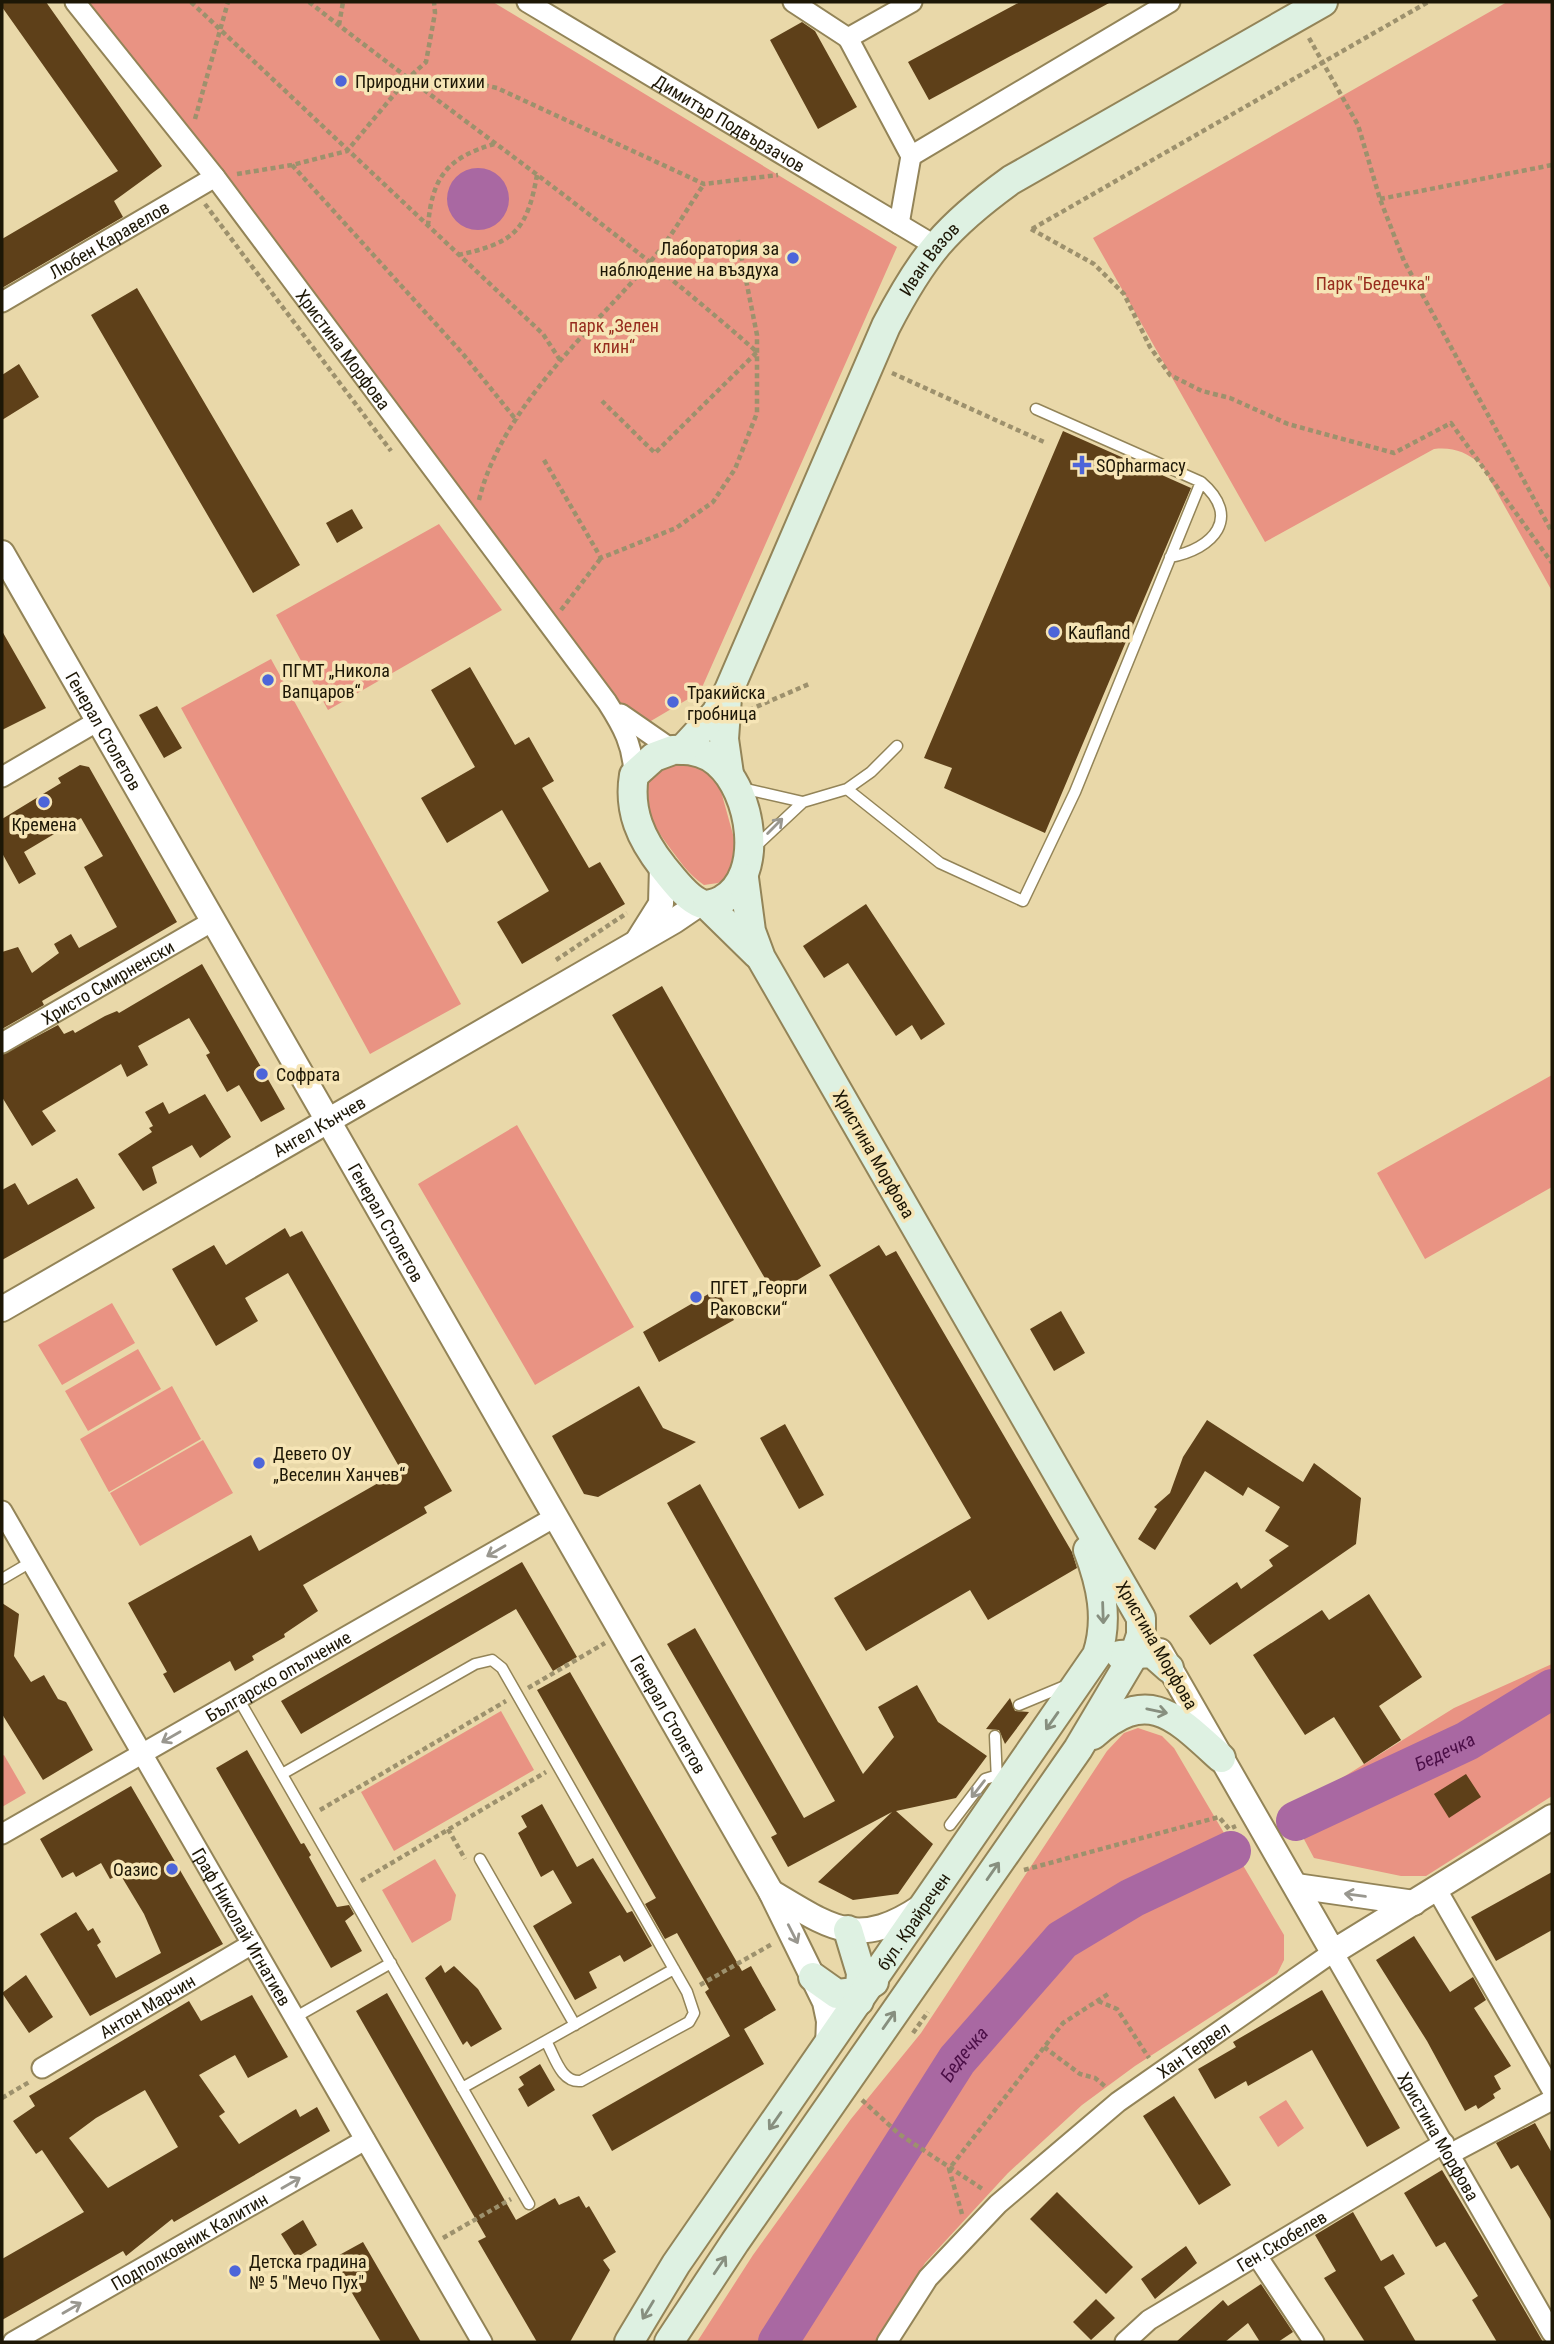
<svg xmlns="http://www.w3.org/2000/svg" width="1554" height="2344" viewBox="0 0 1554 2344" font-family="'Roboto Condensed',sans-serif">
<rect width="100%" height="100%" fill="#e9d8a9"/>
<path fill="#e99383" d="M75 2H493L897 247 700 692 639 728 599 686Z
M1507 2H1552V591L1481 464C1465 452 1454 447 1434 449L1265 542 1093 238Z
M439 524 502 610 328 710 276 615Z
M271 659 461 1004 370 1054 181 708Z
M673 763 705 766 719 784 737 849 730 876 718 883 704 885C688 874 679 860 667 844 645 813 629 785 673 763Z
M1552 1075V1187L1425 1259 1377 1173Z
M517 1125 634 1327 535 1385 418 1184Z
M112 1303 135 1343 62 1385 38 1345Z
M138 1349 161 1389 88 1431 65 1391Z
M172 1386 201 1439 109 1492 80 1439Z
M203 1440 233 1493 140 1546 110 1493Z
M1552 1664V1796L1426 1876H1401L1314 1858 1289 1811 1454 1708Z
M501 1711 534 1770 394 1851 361 1792Z
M1138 1728 1162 1736 1174 1748 1284 1935V1960L1277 1974 1135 2066 1082 2105 1008 2173 925 2263 879 2342H697L753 2255 851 2119 921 2033 1107 1751 1124 1733Z
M4 1755 26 1793 2 1807V1756Z
M435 1859 456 1895 451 1920 412 1943 382 1890Z
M1286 2100 1304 2128 1278 2147 1259 2117Z"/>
<path fill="#a968a2" d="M447 199a31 31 0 1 1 62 0a31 31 0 1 1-62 0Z"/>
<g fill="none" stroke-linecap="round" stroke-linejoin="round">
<g stroke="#a968a2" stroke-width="40">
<path id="s1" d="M1296 1821 1467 1741 1552 1689"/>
<path id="s2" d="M778 2342 957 2060 1062 1940 1132 1898 1231 1851"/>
</g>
</g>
<path fill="#5e4019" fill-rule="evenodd" d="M2 2H46L162 166 114 201 123 217 2 288V239L118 171 2 7Z
M1020 2H1111L929 100 908 62Z
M802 22 815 31 857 107 818 129 770 40Z
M137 288 300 565 253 593 91 315Z
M19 364 39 397 2 420V375Z
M1063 431 1191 488 1045 833 944 788 952 768 924 758Z
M352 509 363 528 337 543 326 523Z
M2 631 46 708 2 730Z
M470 667 515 745 529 737 554 781 542 788 589 868 600 862 625 904 522 964 497 922 549 891 502 810 447 843 421 798 475 767 431 690Z
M157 706 182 748 164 758 139 715Z
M80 765 89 767 177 922 42 1001 44 1005 2 1029V952L18 947 32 973 59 953 54 944 71 934 79 948 117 927 84 867 103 856 81 818 24 852 36 874 19 884 2 853V819L61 783 58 778Z
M866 904 945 1024 921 1040 912 1025 896 1036 848 963 824 978 803 946Z
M202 964 285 1109 261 1122 239 1085 227 1092 206 1055 210 1053 189 1018 138 1046 148 1065 127 1077 121 1064 42 1111 56 1131 32 1146 2 1097V1055L58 1025 64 1034 73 1030 75 1033 105 1016 117 1011 119 1013Z
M662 986 821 1266 774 1294 612 1015Z
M205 1094 231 1137 200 1158 192 1145 152 1167 157 1183 143 1191 118 1154 152 1132 149 1128 153 1126 145 1112 163 1102 169 1114Z
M77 1178 95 1208 2 1260V1190L15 1183 28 1205Z
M285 1228 290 1237 302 1231 452 1491 424 1507 427 1513 303 1585 318 1611 284 1634 285 1637 252 1656 254 1660 235 1671 230 1661 174 1693 163 1674 167 1672 128 1603 251 1535 259 1551 401 1470 288 1273 245 1298 258 1321 216 1346 172 1269 214 1245 226 1265Z
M879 1245 886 1256 896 1251 1072 1552 1077 1568 988 1620 970 1590 866 1651 834 1598 971 1518 829 1275Z
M717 1289 734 1320 659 1362 643 1332Z
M1061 1311 1085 1353 1054 1371 1030 1329Z
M639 1386 663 1428 696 1442 598 1497 584 1494 552 1436Z
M1207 1420 1303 1482 1314 1463 1361 1498 1356 1544 1210 1645 1189 1616 1237 1582 1241 1589 1273 1566 1269 1560 1289 1546 1265 1531 1280 1507 1248 1487 1243 1496 1205 1471 1155 1550 1138 1539 1157 1509 1154 1507 1170 1493 1183 1457Z
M785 1424 824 1495 799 1509 760 1438Z
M700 1484 863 1774 894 1737 878 1707 917 1685 938 1722 987 1756 956 1798 896 1811 933 1844 898 1894 853 1900 818 1882 892 1812 788 1867 771 1837 777 1834 667 1644 695 1628 804 1818 835 1801 667 1503Z
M522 1562 577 1657 553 1671 516 1609 301 1734 281 1701Z
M1369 1594 1422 1677 1379 1706 1401 1740 1364 1764 1334 1717 1305 1735 1253 1655 1322 1610 1329 1620Z
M2 1603 19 1614 14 1656 31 1682 44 1675 58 1699 66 1702 93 1750 43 1780 2 1714Z
M570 1672 742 1971 751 1966 776 2010 744 2029 764 2064 612 2151 592 2115 730 2036 705 1992 709 1989 677 1933 665 1939 645 1904 656 1898 537 1690Z
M1010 1698 1015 1711 1029 1712 1005 1744 999 1730 986 1729Z
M247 1750 301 1844 304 1843 311 1855 309 1857 337 1907 349 1905 354 1914 345 1921 362 1951 331 1968 216 1768Z
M1466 1774 1481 1797 1449 1818 1434 1794Z
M131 1786 223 1944 90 2016 40 1934 76 1912 88 1931 93 1928 101 1942 97 1945 116 1978 161 1953 144 1914 120 1874 110 1879 101 1863 76 1877 73 1872 62 1878 40 1839Z
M542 1804 577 1867 593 1858 627 1913 632 1911 652 1946 624 1962 620 1955 589 1972 597 1988 575 2000 533 1926 572 1903 553 1870 541 1877 518 1833 527 1827 521 1816Z
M1552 1872V1930L1496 1961 1471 1917Z
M1414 1936 1450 1992 1473 1977 1486 2000 1474 2008 1511 2066 1494 2076 1501 2089 1493 2094 1495 2098 1478 2109 1476 2105 1465 2111 1427 2041 1376 1960Z
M441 1965 445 1973 454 1966 478 1989 502 2029 471 2047 467 2041 463 2045 425 1978Z
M26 1975 53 2017 29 2033 2 1993Z
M1322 1990 1400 2128 1367 2147 1312 2050 1248 2086 1246 2081 1215 2099 1198 2069 1236 2047 1233 2042Z
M387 1993 516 2220 555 2198 559 2205 579 2196 586 2208 589 2206 616 2252 603 2260 610 2270 570 2342H537L478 2241 486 2237 356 2011Z
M252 1995 288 2057 248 2078 235 2055 199 2075 225 2112 219 2116 239 2144 296 2109 300 2117 317 2107 330 2131 174 2222 172 2219 126 2256 123 2251 2 2320V2259L84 2212 42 2150 36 2154 13 2121 35 2106 29 2096 189 2001 201 2021ZM145 2090 178 2147 108 2188 69 2138 96 2118Z
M540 2064 555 2090 528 2107 518 2089 524 2085 519 2077Z
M1174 2096 1231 2185 1199 2205 1143 2116Z
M1535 2123 1552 2153V2222L1518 2165 1511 2169 1496 2143Z
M1442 2170 1482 2237 1543 2342H1497L1472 2300 1478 2296 1445 2242 1436 2247 1404 2193Z
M1057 2192 1133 2267 1106 2294 1030 2219Z
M1353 2212 1381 2261 1393 2254 1405 2274 1384 2287 1416 2342H1365L1324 2278 1336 2271 1315 2235Z
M303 2220 317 2245 296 2258 281 2234Z
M363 2242 421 2342H381L332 2259Z
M1186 2246 1197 2263 1155 2299 1141 2279Z
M1261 2284 1293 2332 1278 2342H1260L1248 2323 1225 2342H1176L1223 2300 1228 2306Z
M1096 2299 1115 2318 1091 2340 1073 2322Z"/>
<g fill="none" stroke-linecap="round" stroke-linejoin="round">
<g stroke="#938458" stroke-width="13">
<path id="service" d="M1170 557C1214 549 1242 517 1201 482
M742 788 803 802
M847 789 940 863 1023 901 1075 792 1201 482 1036 409
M755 847 803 802 847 789 871 772 897 746
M2 1579 31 1562
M238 1698 529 2204
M1019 1705 1067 1685
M995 1736 997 1781
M282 1774 475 1664 492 1660 502 1668 687 1992 694 2013 689 2022 581 2081C561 2083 555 2057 546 2041
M950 1825 985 1779 1008 1772
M480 1859 575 2025
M294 2018 391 1963
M462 2088 674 1969"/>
</g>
<g stroke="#938458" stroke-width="23">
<g id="minor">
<path id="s3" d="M75 2 215 177 607 702C623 727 633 745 634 775"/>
<path id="s4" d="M527 2 934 245"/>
<path d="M793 2 848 38 912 2"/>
<path d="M848 38 911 156 899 224"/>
<path d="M911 156 1170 2"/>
<path id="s5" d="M2 302 215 177"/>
<path d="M621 714 673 750"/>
<path d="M2 777 98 721"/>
<path id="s6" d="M2 1043 213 921"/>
<path id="s7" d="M2 1511 482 2342"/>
<path id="s8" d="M2 1834 555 1517"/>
<path d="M1437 1890 1552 2090"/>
<path id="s9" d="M42 2068 252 1944"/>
<path d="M1450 2154 1552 2100"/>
<path d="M1257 2256 1314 2342"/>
<path id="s10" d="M13 2342 365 2140"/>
<path id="s11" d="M887 2342 928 2278 998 2204 1118 2102 1333 1952 1552 2333"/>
<path id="s12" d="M1125 2342 1149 2320 1444 2143"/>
</g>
</g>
<g stroke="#938458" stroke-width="28">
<g id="tertiary">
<path id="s13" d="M2 553 771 1892 825 2002 829 2021 828 2046"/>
<path d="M639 939 661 904 662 866"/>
<path id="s14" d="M2 1309 674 921 699 904"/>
<path d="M1160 1651 1333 1952 1552 1817"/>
<path d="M1296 1886 1414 1903"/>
<path d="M771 1892C830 1927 857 1950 921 1907"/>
</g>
</g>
<g stroke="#938458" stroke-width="32">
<g id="secondary">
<path d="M727 697 724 739 729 774"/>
<path d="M673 750C689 749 706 752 718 763 751 791 766 875 722 900 716 903 708 906 702 904 687 899 673 879 663 867 641 839 628 811 634 775L654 757Z"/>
<path id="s15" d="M682 750 716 713 729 690 886 326C923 255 946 227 1011 180L1323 2"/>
<path d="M707 905 757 954"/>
<path d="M1120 1655 1152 1653 1169 1668"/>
<path d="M1093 1735C1148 1685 1176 1717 1221 1758"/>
<path d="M848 1930 861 1973 859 2001"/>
<path d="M813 1977 837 1994 856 1992 874 1982"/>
<path id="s16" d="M629 2342 676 2264 1097 1655C1109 1619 1101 1584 1088 1550"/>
<path d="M669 2342 735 2242 1078 1749 1135 1653 1141 1635V1618L761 958 751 931 744 878"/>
</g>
</g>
<path stroke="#9d916d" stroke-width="4.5" stroke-dasharray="5 3.5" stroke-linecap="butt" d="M191 2 543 334 560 360
M309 2C458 119 615 226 757 352L655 453 602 401
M339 25 343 2
M1309 38 1358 125 1380 199 1404 261 1552 532
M408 79H458L497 88 704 184 778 175
M195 119 228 2
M292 165 463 354 517 421
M237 174 292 165 347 151 407 79 426 62 435 13 434 2
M1380 199 1552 165
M205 204 391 451
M428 226C432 177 447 158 494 144
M1031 229 1094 264 1124 294 1150 347 1170 375 1202 391 1230 398 1288 424 1394 453 1451 423 1552 563
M1032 229 1428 2
M458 255C514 243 527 231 537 175
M892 373 1044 442
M544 460 601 558 676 528 713 502 735 469 757 413V335L738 240
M479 500C501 409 589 332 649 263 670 240 686 210 704 184
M561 610 601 558
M749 710 809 684
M556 960 627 913
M528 1688 605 1643
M320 1810 506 1701
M448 1829 465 1859
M1024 1870 1219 1817 1229 1829 1236 1826
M361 1881 546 1772
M700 1985 772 1944
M1098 2001 1117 2009 1149 2058
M913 2033 928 2012
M1044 2047 1080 2074 1095 2078 1107 2088
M2 2098 31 2081
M862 2100 899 2134 984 2190
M962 2214 949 2169 1063 2023 1108 1994
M443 2238 511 2199"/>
<use href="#service" stroke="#fff" stroke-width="10"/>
<use href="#minor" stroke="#fff" stroke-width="19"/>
<use href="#tertiary" stroke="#fff" stroke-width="24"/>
<use href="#secondary" stroke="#def1e2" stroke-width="28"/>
</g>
<defs><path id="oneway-shaft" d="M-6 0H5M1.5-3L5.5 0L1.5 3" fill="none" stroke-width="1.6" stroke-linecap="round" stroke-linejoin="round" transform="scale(1.75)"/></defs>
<g stroke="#99978f">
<use href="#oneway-shaft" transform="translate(775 826) rotate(-45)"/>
<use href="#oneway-shaft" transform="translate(496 1551) rotate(150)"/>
<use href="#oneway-shaft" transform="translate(171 1737) rotate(150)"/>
<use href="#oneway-shaft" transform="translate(978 1789) rotate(128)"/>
<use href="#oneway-shaft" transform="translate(1355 1895) rotate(-172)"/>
<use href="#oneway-shaft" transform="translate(793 1934) rotate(63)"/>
<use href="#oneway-shaft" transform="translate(291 2183) rotate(-30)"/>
<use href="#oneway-shaft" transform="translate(72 2308) rotate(-30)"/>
</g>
<g stroke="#878f7f">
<use href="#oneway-shaft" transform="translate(1103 1613) rotate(88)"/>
<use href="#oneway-shaft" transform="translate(1157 1711) rotate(12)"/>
<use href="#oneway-shaft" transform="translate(1052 1721) rotate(125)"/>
<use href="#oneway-shaft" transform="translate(993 1871) rotate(-55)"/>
<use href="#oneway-shaft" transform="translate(889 2020) rotate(-55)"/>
<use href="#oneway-shaft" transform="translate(775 2121) rotate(125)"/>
<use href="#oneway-shaft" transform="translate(720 2265) rotate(-56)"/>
<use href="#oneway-shaft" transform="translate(648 2310) rotate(121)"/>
</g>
<g fill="#4d65d9" stroke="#f6e5b6" stroke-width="2.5">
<circle cx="341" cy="81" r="7"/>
<circle cx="793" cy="258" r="7"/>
<path d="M1078.5 454.5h7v7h7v7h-7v7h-7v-7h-7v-7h7z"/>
<circle cx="1054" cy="632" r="7"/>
<circle cx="268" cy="680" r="7"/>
<circle cx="673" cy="702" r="7"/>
<circle cx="44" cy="802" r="7"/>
<circle cx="262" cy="1074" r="7"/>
<circle cx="696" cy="1297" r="7"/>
<circle cx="259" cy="1463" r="7"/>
<circle cx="172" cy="1869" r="7"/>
<circle cx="235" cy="2271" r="7"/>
</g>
<g text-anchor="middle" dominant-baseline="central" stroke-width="7" stroke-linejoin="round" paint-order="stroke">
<g font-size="18" fill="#1d1706" stroke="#f6e5b6" text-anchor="start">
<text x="355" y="81">Природни стихии</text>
<text x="779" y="248" text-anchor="end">Лаборатория за<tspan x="779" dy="21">наблюдение на въздуха</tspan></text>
<text x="1096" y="465">SOpharmacy</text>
<text x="1068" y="632">Kaufland</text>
<text x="282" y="670">ПГМТ „Никола<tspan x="282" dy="21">Вапцаров“</tspan></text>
<text x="687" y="692">Тракийска<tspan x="687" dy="21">гробница</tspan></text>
<text x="44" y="824" text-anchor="middle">Кремена</text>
<text x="276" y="1074">Софрата</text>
<text x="710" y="1287">ПГЕТ „Георги<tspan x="710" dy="21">Раковски“</tspan></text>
<text x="273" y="1453">Девето ОУ<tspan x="273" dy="21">„Веселин Ханчев“</tspan></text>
<text x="158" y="1869" text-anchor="end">Оазис</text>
<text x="249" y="2261">Детска градина<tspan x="249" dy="21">№ 5 "Мечо Пух"</tspan></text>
</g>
<g font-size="18" fill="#1d1706" stroke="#f6e5b6">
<text stroke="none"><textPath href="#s4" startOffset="236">Димитър Подвързачов</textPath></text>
<text stroke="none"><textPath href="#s5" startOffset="124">Любен Каравелов</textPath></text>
<text stroke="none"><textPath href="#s15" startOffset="553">Иван Вазов</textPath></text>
<text stroke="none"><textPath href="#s3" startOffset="439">Христина Морфова</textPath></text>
<text stroke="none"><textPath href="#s13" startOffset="205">Генерал Столетов</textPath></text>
<text stroke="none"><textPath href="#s6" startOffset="122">Христо Смирненски</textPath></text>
<text stroke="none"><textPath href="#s14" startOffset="366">Ангел Кънчев</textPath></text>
<text transform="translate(874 1154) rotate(60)">Христина Морфова</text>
<text stroke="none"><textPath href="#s13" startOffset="772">Генерал Столетов</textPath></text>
<text transform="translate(1157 1645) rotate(60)">Христина Морфова</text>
<text stroke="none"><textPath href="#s8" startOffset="318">Българско опълчение</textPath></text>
<text stroke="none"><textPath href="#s13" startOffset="1339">Генерал Столетов</textPath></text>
<text stroke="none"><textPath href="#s16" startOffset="508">бул. Крайречен</textPath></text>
<text stroke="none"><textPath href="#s7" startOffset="480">Граф Николай Игнатиев</textPath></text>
<text stroke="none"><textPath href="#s9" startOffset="122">Антон Марчин</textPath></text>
<text stroke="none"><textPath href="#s11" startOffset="427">Хан Тервел</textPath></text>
<text stroke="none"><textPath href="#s11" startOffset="810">Христина Морфова</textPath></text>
<text stroke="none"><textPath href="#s10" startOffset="203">Подполковник Калитин</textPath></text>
<text stroke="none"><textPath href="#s12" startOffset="187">Ген.Скобелев</textPath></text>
</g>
<g font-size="18" fill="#972c1e" stroke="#f6e5b6">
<text x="1373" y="283">Парк "Бедечка"</text>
<text x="614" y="325">парк „Зелен<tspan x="614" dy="21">клин“</tspan></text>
</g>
<g font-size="19" font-style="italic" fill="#4b0e47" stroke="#f6e5b6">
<text stroke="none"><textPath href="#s1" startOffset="164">Бедечка</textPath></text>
<text stroke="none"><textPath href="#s2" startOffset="343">Бедечка</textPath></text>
</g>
</g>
<rect width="1554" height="2344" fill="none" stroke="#1d1706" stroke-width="7"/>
</svg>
